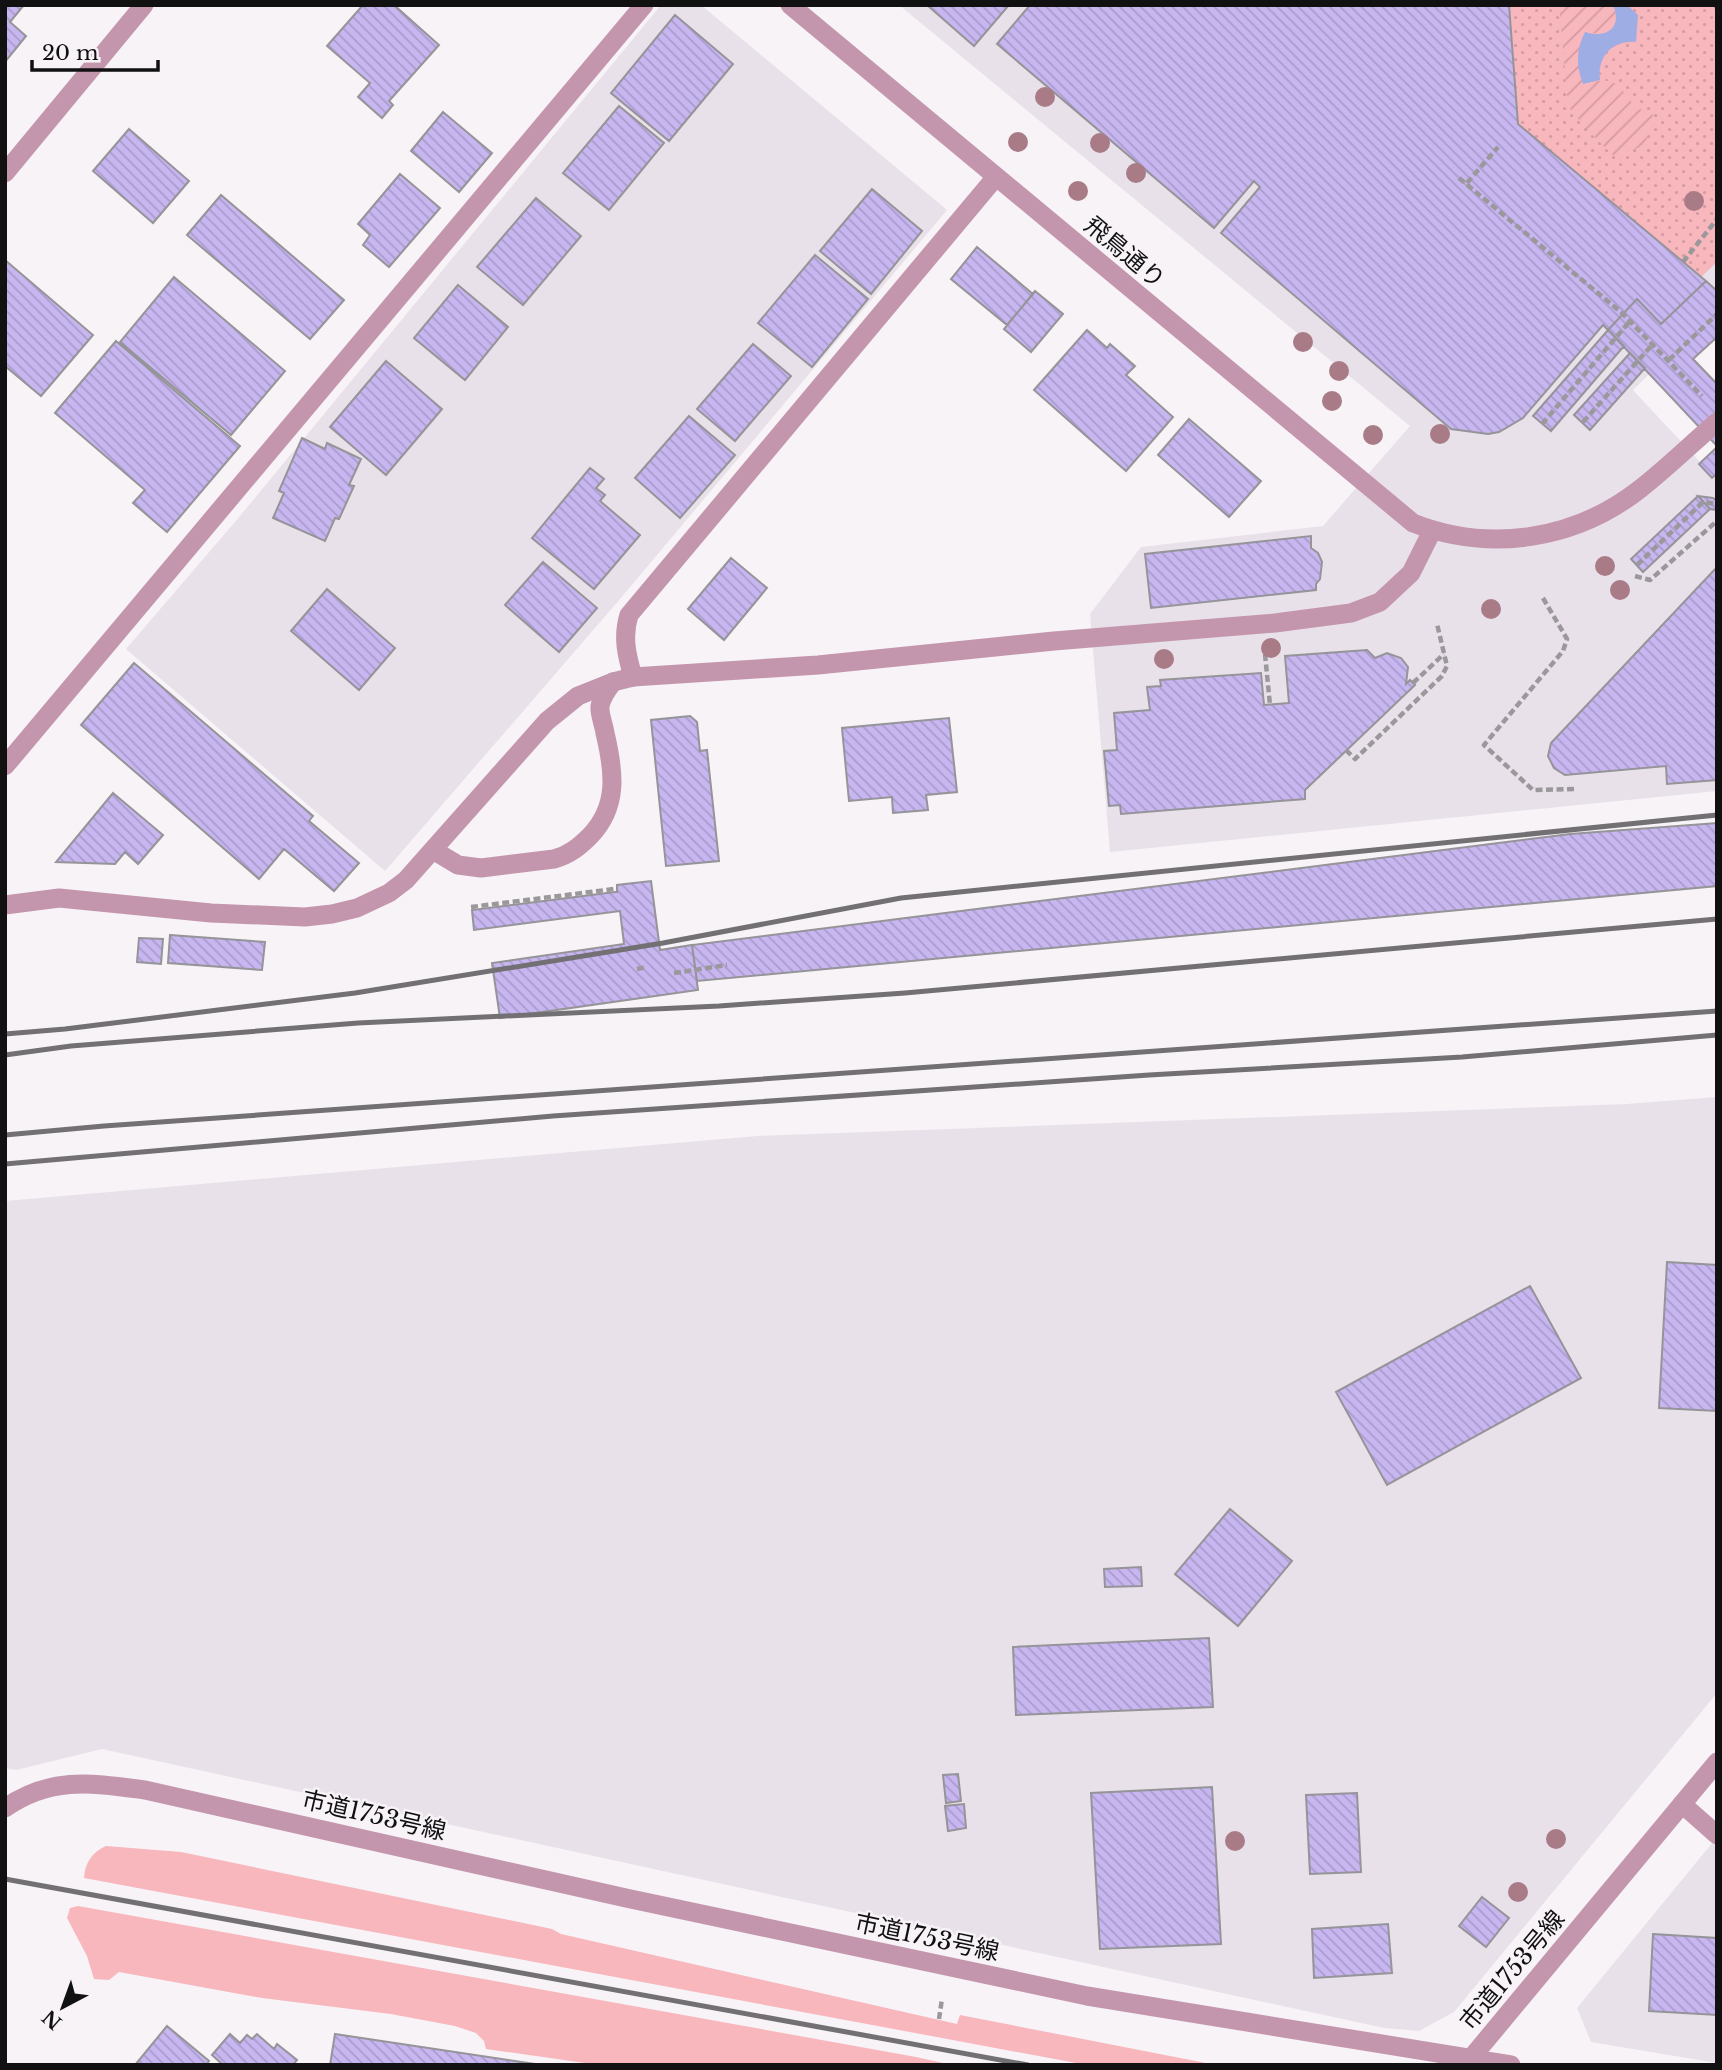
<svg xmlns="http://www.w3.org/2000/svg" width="1722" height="2070" viewBox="0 0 1722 2070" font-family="'Libre Baskerville','Noto Sans JP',serif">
<defs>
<pattern id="park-dots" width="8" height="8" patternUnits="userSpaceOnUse" patternTransform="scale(1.75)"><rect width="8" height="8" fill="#f8b6bd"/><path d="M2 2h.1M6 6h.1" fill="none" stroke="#d49ba1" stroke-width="1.8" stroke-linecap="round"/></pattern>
<pattern id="garden-furrows" width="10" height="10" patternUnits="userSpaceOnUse" patternTransform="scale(1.75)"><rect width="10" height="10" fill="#f8b6bd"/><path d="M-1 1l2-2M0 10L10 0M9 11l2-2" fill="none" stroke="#d49ba1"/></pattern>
<pattern id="building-back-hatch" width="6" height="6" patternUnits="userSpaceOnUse" patternTransform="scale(1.75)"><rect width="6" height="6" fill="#c7b6f0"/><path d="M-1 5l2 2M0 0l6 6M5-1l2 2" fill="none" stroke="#aa9bcd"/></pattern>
</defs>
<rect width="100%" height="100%" fill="#f7f3f7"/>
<path fill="#e9e1ea" d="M661 5H701L947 210 620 599 385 871 126 649 240 516Z
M899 5H1717V308L1633 390 1717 480V791L1110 852 1090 614 1141 547 1323 526 1410 426Z
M1717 1097V1693L1454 2012 1419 2031 1384 2028 102 1749 16 1770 5 1768V1201L757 1136 1627 1104Z
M1717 1837V2063L1591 2042 1577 2008Z"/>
<path fill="#f8b6bd" d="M106 1846 181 1852 552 1929 561 1934 957 2024 960 2015 1216 2065H1087L84 1878C85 1863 92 1852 106 1846Z
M78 1906 916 2057 952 2065H599L486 2049 484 2041 476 2033 455 2026 391 2014 262 1998 119 1972 109 1980 94 1979 87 1956 67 1918 70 1908Z"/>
<path fill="url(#park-dots)" d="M1509 5H1717V262L1701 277 1518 124Z"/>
<path fill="url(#garden-furrows)" d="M1559 5H1613C1623 29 1606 37 1585 32 1578 50 1576 65 1583 84 1619 76 1615 83 1637 109L1650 110 1655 120C1647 145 1639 152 1613 155L1587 130 1568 106Z"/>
<path fill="#9fade5" d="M1613 5H1627L1638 15 1636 42C1612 40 1597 57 1600 80L1583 84C1576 66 1576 49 1585 32 1606 39 1623 28 1613 5Z"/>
<path fill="url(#building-back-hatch)" stroke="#959498" stroke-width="2" d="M5 5H24L10 22 26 36 5 62Z
M363 5H394L439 45 389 101 393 105 382 118 358 97 370 83 327 46Z
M927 5H1009L974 46Z
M1030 5H1509L1518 124 1706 281 1661 324 1637 299 1608 330 1603 325 1523 418 1499 432 1488 434 1451 429 1221 233 1260 187 1254 181 1214 228 997 44Z
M675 15 733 64 669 141 611 93Z
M619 106 664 143 609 210 563 173Z
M443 112 492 153 459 192 411 151Z
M129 129 189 181 153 223 93 171Z
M400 174 440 208 389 267 363 245 370 235 358 224Z
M872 189 922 231 871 294 820 251Z
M221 195 344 300 310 339 187 235Z
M536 198 581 236 523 305 477 267Z
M977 247 1033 294 1007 325 951 279Z
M815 255 868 299 812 367 758 323Z
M5 260 93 335 41 396 5 366Z
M174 277 285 371 231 435 120 342Z
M1706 281 1717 291V337L1693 359 1717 384V446L1608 330 1637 299 1661 324Z
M458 285 508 327 465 380 414 338Z
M1035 291 1063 314 1031 352 1004 329Z
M1087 330 1107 348 1110 344 1135 366 1126 375 1173 417 1126 471 1034 390Z
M1608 330 1624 346 1551 431 1533 416Z
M116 341 240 446 167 532 133 503 145 490 55 413Z
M753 344 791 376 735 441 697 409Z
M1630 353 1645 368 1590 430 1574 415Z
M386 361 442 409 386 475 330 427Z
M689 416 735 455 680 518 635 478Z
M1189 419 1261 481 1229 517 1158 455Z
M302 438 325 449 327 443 361 459 349 485 354 486 339 519 335 518 325 541 273 518 284 493 279 491Z
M1717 447V474L1712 478 1699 464Z
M590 468 604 479 596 488 605 495 600 501 640 535 594 589 532 538Z
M1698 496 1710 509 1643 572 1631 559Z
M1698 496 1713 498 1717 501V510L1710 509Z
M1311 536V548L1318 553 1322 562 1320 579 1316 584V590L1151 608 1145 554Z
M731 558 767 588 724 640 688 609Z
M543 562 597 608 559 652 505 605Z
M1717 567V780L1667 784 1666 766 1565 775 1554 768 1548 756 1551 743Z
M327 589 395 648 359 690 291 631Z
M1367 650 1375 658 1387 653 1401 658 1408 667 1406 684 1410 680 1415 685 1305 790V799L1121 814 1120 805 1109 806 1104 751 1117 750 1114 713 1150 710 1147 687 1161 686 1160 680 1261 673 1264 705 1289 703 1285 656Z
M134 663 313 816 309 821 359 863 334 891 284 849 259 879 81 725Z
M690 716 697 722 700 751 707 750 719 861 666 866 651 720Z
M949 718 957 792 926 795 928 810 893 813 892 797 849 801 842 728Z
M113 793 163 835 138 864 125 852 115 864 56 862Z
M1717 823V886L697 981 692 945 1570 834Z
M651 881 660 950 692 945 698 990 500 1018 492 963 624 944 620 911 474 930 472 910 615 892H617V885Z
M170 935 265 942 262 970 168 963Z
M139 938 163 939 161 964 137 962Z
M1667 1262 1717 1265V1411L1659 1408Z
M1530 1286 1581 1378 1387 1485 1336 1392Z
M1230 1509 1292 1561 1238 1626 1175 1574Z
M1141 1567 1142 1586 1105 1587 1104 1569Z
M1209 1638 1213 1707 1016 1715 1013 1647Z
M958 1774 961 1801 946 1803 943 1775Z
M1212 1787 1221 1944 1100 1949 1091 1793Z
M1357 1793 1361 1872 1310 1874 1306 1795Z
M964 1804 966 1828 948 1831 945 1806Z
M1482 1897 1509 1918 1486 1947 1459 1926Z
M1388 1924 1392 1973 1314 1978 1312 1929Z
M1653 1934 1717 1938V2015L1649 2011Z
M167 2026 209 2061 206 2065H135Z
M230 2034 240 2043 247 2035 252 2039 257 2034 274 2049 277 2044 297 2060 293 2065H223L212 2055Z
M335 2034 542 2065H330Z"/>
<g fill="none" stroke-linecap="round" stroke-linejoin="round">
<path stroke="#9b989b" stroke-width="4.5" stroke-dasharray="7 3.5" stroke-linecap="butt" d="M1715 5 1717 8
M1459 178 1622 313 1702 396
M1467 183 1498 147
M1683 262 1717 219
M1583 422 1653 344
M1542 424 1630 321
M1637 565 1703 502 1717 504
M1635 576 1650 580 1717 521
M1543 598 1567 639 1563 651 1484 745 1533 790 1575 789
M1265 654 1270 705
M1413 683 1444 654
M1346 750 1355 759 1442 676 1447 666 1437 624
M471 907 614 889 615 892
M637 969 647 967
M674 973 727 965
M939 2019 942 1999"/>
<path stroke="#c496ad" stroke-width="19" d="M433 850 458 865 481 868 554 859C569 855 579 847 590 836 619 806 614 771 605 733 604 725 599 714 600 706 602 696 607 690 613 682
M1682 1804 1717 1835"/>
<path stroke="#c496ad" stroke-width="19" d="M633 677C627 656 622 637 629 615L995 178
M5 766 644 5"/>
<path stroke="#c496ad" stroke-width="19" d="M790 5 1413 523C1490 553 1575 540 1640 489 1667 468 1691 444 1717 422
M5 173 144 5
M5 905 59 898 211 913 305 917 332 914 357 908 389 893 406 880 547 721 578 696 613 682 633 677 818 665 1054 641 1275 623 1351 613 1380 602 1411 573 1432 531
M5 1808C51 1776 92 1783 145 1790L626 1898 1087 1996 1511 2065
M1472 2057 1717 1762"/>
<path stroke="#727072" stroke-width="5" d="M5 1034 65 1029 355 993 663 943 901 898 1717 815
M5 1055 71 1046 358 1023 719 1006 905 993 1717 919
M5 1135 104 1126 1717 1011
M5 1164 553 1116 1149 1075 1462 1057 1717 1035
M5 1879 1028 2065"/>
<path stroke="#9b989b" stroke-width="4.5" stroke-dasharray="7 3.5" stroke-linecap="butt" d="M1669 360 1717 314"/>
</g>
<g fill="#a87b87">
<circle cx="1045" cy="97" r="10"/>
<circle cx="1018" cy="142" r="10"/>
<circle cx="1100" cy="143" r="10"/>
<circle cx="1136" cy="173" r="10"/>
<circle cx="1078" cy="191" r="10"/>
<circle cx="1694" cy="201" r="10"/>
<circle cx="1303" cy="342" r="10"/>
<circle cx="1339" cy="371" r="10"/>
<circle cx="1332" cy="401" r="10"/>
<circle cx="1440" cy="434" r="10"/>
<circle cx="1373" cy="435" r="10"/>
<circle cx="1605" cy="566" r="10"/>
<circle cx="1620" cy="590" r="10"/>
<circle cx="1491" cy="609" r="10"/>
<circle cx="1271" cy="648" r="10"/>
<circle cx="1164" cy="659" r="10"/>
<circle cx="1556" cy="1839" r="10"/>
<circle cx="1235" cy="1841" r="10"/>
<circle cx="1518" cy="1892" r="10"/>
</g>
<g text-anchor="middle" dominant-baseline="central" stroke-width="5" stroke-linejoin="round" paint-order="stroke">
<g font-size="24" fill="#121112" stroke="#f7f3f7">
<text transform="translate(1125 252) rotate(40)">飛鳥通り</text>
<text transform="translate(374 1815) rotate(13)">市道1753号線</text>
<text transform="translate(927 1937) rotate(12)">市道1753号線</text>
<text transform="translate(1512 1970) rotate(-50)">市道1753号線</text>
</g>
</g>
<rect width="1722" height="2070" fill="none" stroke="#121112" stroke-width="14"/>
<g transform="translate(63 2007) rotate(221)" stroke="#f7f3f7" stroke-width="5" paint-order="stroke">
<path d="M0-5L12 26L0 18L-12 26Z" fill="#121112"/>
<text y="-10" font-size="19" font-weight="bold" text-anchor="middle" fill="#121112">N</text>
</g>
<path d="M32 60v10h126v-10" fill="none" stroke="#121112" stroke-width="3.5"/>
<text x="42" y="60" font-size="21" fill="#121112" stroke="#f7f3f7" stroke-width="5" paint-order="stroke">20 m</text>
</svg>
